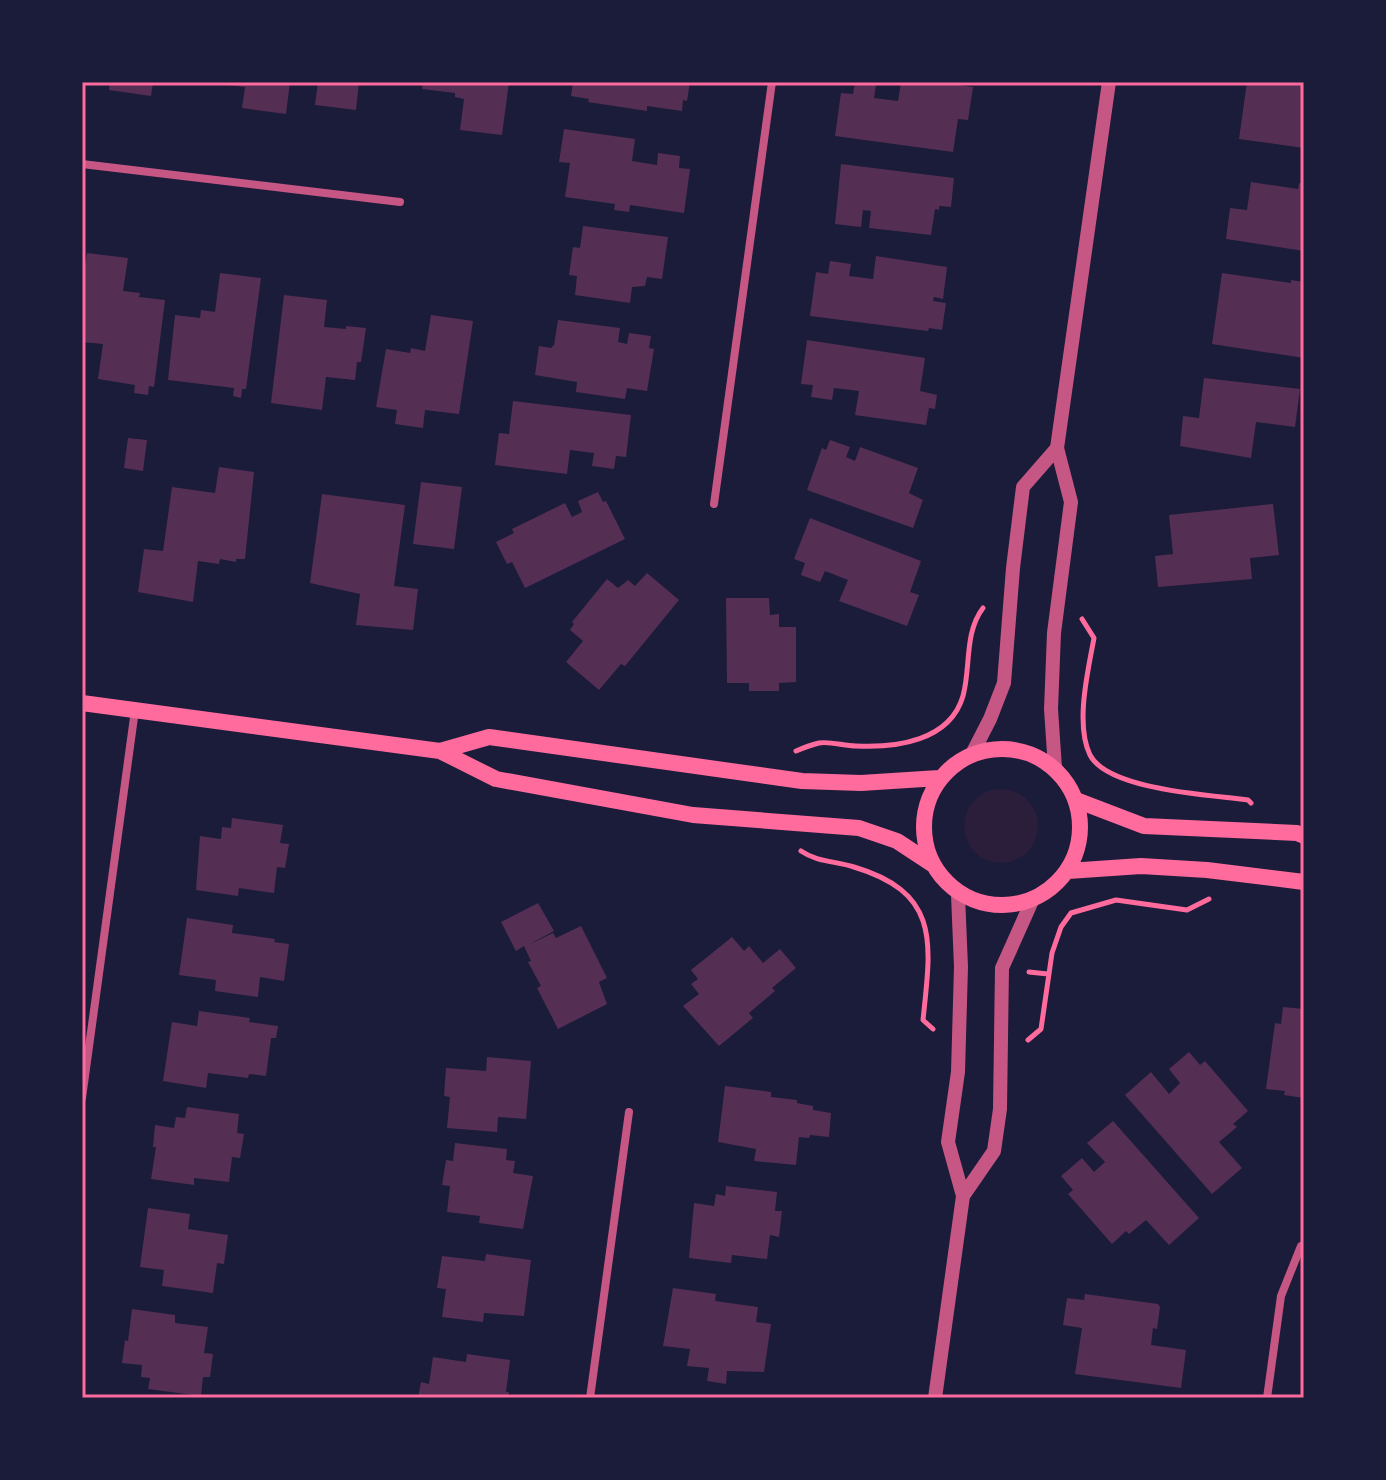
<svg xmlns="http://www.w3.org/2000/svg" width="1386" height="1480" viewBox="0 0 1386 1480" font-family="Lato,sans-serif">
<rect width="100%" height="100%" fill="#1b1b3a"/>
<path fill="#2a1e3b" d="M964 826a37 37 0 1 1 74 0a37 37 0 1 1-74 0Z"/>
<path fill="#542f53" d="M110 82H153L151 96 109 90Z
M228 82H290L286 114 242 108 245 87 227 85Z
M318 82H359L356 110 315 105Z
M423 82H509L502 135 460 130 464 99 455 97V93L422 89Z
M573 82H690L687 101 683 100 682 111 647 106V111L588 102 589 99 571 96Z
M855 82 876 85 874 98 898 101 901 82H937L973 87 968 120 958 119 953 152 835 136 841 93 853 94Z
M1247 82H1304V148L1239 139Z
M564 129 635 139 632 161 657 165 658 153 680 156 679 168 690 169 684 213 630 205 629 212 614 210 615 204 565 197 570 163 559 162Z
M841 164 954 178 951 207 939 206V210L935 209 931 235 869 228 871 211 863 210 861 227 835 224Z
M1251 182 1298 189 1299 183 1304 184V251L1226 239 1230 208 1247 210Z
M583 226 668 237 662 279 647 277 645 286 632 287 630 303 575 295 577 276 569 275 573 247 580 248Z
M87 253 128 258 123 291 140 293 139 297 165 300 154 387 149 386 148 395 134 393 135 385 98 379 103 344 82 342V290Z
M876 256 947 267 943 299 934 297 933 301 946 303 942 330 929 328 928 331 810 316 816 272 828 274 830 261 851 264 849 276 873 279Z
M220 273 261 278 246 389H242L241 398 233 396 234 388 168 380 175 315 200 318 201 310 215 312Z
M1222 273 1291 283V280L1304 282 1301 311H1304V358L1212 344Z
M284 295 327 300 324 327 346 329V326L366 328 361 362H357L355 380 326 377 322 410 271 403Z
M431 315 473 321 459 414 425 410 423 428 395 424 397 410 376 407 386 349 410 353 411 348 425 351Z
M558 320 620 328 618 342 627 344 629 333 651 336 649 348 654 349 647 391 627 388 625 399 576 392 577 382 535 375 539 346 551 348 554 345Z
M807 340 925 358 920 391 937 395 935 409 929 408 926 425 855 415 859 391 834 388 832 400 811 397 813 385 801 384Z
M1204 378 1300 389 1295 427 1256 422 1251 458 1180 446 1183 416 1199 418Z
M513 401 631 415 626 457 616 456 614 469 592 466 594 453 570 450 567 474 495 465 499 433 509 434Z
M128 438 147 440 143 471 124 468Z
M830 440 850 447 846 457 855 461 860 447 918 468 909 493 923 500 913 528 807 490 822 448 826 450Z
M219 467 254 472 245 559H236V562L220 559 219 564 198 561 193 602 138 592 144 549 163 551 172 487 215 493Z
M421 482 462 487 454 549 413 544Z
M598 492 603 502 606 501 625 539 525 588 512 562 507 564 496 542 514 533 512 529 565 503 572 517 582 512 578 501Z
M322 494 405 505 394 586 418 589 413 630 356 625 360 594 310 583Z
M1273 504 1279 555 1250 558 1252 579 1158 587 1155 556 1173 554 1169 515Z
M810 518 921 561 910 592 919 595 907 626 839 601 848 580 825 571 820 582 801 575 805 563 794 559Z
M647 573 679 600 625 666 621 664 599 690 566 662 583 641 570 630 574 624 572 622 607 579 618 588 628 580 635 586Z
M726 598H769L770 615 779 614V627H796V682L779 683V691H749V683H727Z
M232 818 283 825 280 843 289 844 285 868 277 867 274 893 239 888 238 896 196 890 200 836 221 839 222 827 231 828Z
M538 903 554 931 528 945 553 933 556 938 581 926 607 978 599 982 607 1004 558 1029 537 988 541 986 528 962 531 961 524 946 516 951 501 922Z
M187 918 233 925 232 933 275 939 274 942 289 944 284 981 260 977 258 997 215 991 216 980 179 975Z
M732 937 744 951 749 946 763 963 780 949 796 968 772 988 775 991 749 1013 753 1018 719 1046 683 1006 699 994 691 984 698 979 691 970Z
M1283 1007 1304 1009V1098L1284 1095 1285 1091 1266 1089 1275 1023 1281 1024Z
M199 1011 250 1018 249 1022 278 1026 276 1038H271L266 1076 249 1074 248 1078 208 1073 206 1088 163 1081 172 1022 197 1026Z
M1189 1052 1200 1065 1205 1061 1248 1111 1233 1124 1237 1127 1219 1142 1242 1168 1212 1194 1125 1095 1151 1072 1169 1094 1180 1083 1169 1069Z
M487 1057 531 1061 526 1119 498 1117 497 1132 447 1128 450 1097 444 1096 446 1068 486 1071Z
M725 1086 771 1092V1097L797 1100V1103L813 1106V1110L831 1113 829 1137 810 1135 809 1138 799 1137 796 1165 754 1161 756 1149 718 1142Z
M187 1107 239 1114 237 1133 244 1134 240 1158 232 1157 229 1182 194 1178V1185L151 1179 156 1147H153L155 1125 174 1128 176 1117 185 1118Z
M1113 1121 1199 1218 1169 1245 1146 1220 1129 1234 1126 1231 1112 1244 1068 1194 1073 1190 1061 1176 1082 1158 1094 1172 1105 1162 1087 1143Z
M455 1143 507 1149 506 1160 515 1161 513 1173 533 1176 523 1229 479 1223 480 1216 447 1212 450 1186 442 1185 446 1160 453 1161Z
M726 1186 777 1192 775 1211H782L779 1237 770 1235 767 1259 732 1255 731 1263 689 1258 694 1203 714 1206 716 1194 725 1196Z
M148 1208 190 1214 188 1229 228 1235 224 1264 217 1263 213 1293 162 1286 164 1270 140 1267Z
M486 1254 531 1260 524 1316 484 1313 483 1322 442 1317 446 1289 437 1288 442 1256 485 1261Z
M673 1288 716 1294 715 1301 758 1307 756 1322 771 1324 764 1372 727 1371 726 1384 707 1381 709 1368 687 1366 690 1349 663 1346Z
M1085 1294 1158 1304 1160 1307 1157 1329 1153 1328 1151 1345 1186 1350 1181 1388 1075 1374 1082 1328 1063 1325 1067 1298 1084 1300Z
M132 1309 175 1315V1323L208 1327 204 1353 213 1354 210 1377H203L201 1396 148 1389 150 1378 141 1377 142 1365 122 1363 125 1340 128 1341Z
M467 1354 510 1360 506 1392H509L508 1398H418L421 1382 429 1384 433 1357 466 1362Z"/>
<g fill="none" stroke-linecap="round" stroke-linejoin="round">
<path stroke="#ff6b9d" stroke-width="5" d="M1082 619 1094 638C1088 671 1075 724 1090 755 1108 790 1211 795 1248 800L1251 803
M796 751C803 748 811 745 819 743 830 741 844 746 856 746 896 748 950 741 963 696 971 667 964 633 983 608
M801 851C817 862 835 861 854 867 941 893 931 943 923 1020L933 1029
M1029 972 1048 974
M1028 1040 1041 1029 1052 953 1061 927 1071 913 1116 900 1187 910 1209 899"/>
<path stroke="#c65784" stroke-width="8" d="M82 164 400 202
M714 504 772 82
M82 1098 135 710
M590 1398 629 1112
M1267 1398 1281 1296 1301 1246 1304 1245"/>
<path stroke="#c65784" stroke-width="14" d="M972 754 990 719 1004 683 1013 568 1023 487 1057 448
M1055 768 1051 709 1054 633 1071 502 1057 448 1109 82
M963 1196 994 1151 1000 1109 1002 968 1032 901
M935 1398 963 1196 948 1142 958 1072 961 967 958 895"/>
<path stroke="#ff6b9d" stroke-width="16" d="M82 703 440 751 496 779 693 815 859 828 897 841 932 864
M924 827a78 78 0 1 1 156 0a78 78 0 1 1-156 0Z
M440 751 489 737 802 781 861 783 939 778
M1076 800 1144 826 1297 833 1304 836
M1068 871 1141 866 1207 870 1304 882"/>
</g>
<rect width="1386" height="1480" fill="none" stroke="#1b1b3a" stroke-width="168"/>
<rect x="84" y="84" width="1218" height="1312" fill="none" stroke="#ff6b9d" stroke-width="3"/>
</svg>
